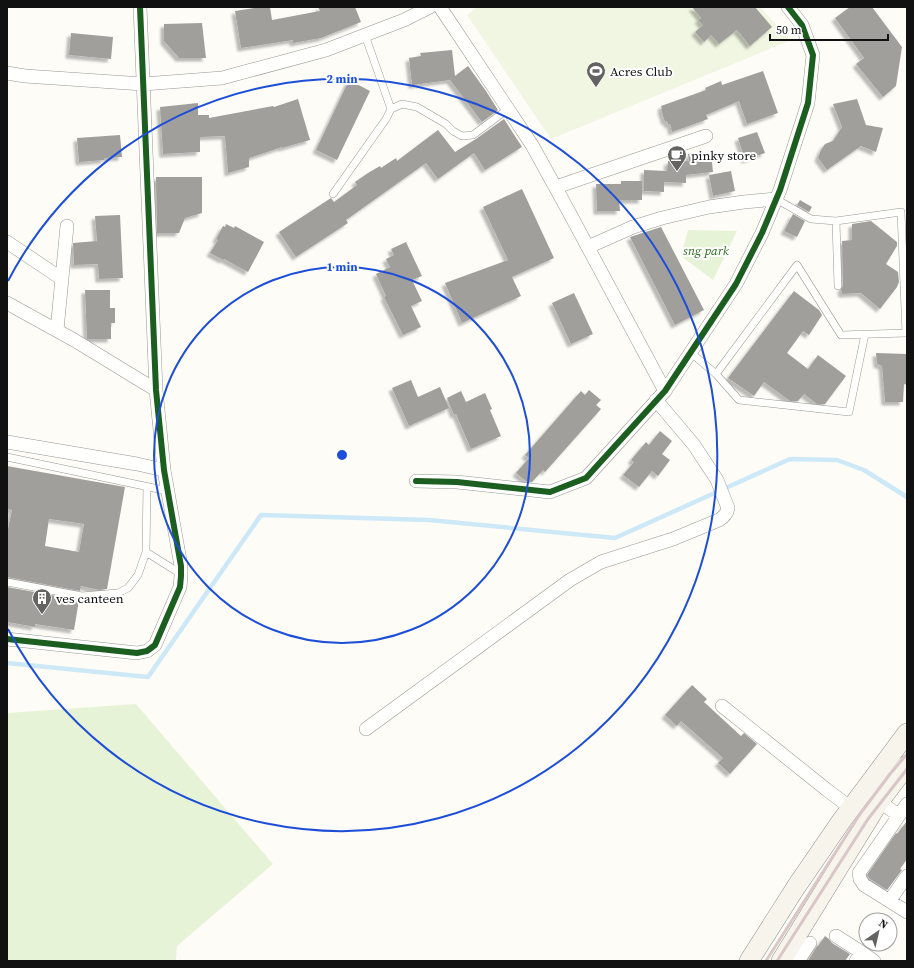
<svg xmlns="http://www.w3.org/2000/svg" width="914" height="968" viewBox="0 0 914 968" font-family="'Source Serif 4',serif">
<defs>
<filter id="shadow"><feDropShadow dx="-3.5" dy="3.5" stdDeviation="1" flood-color="#0004"/></filter>
</defs>
<rect width="100%" height="100%" fill="#fdfcf7"/>
<path fill="#e7f3d7" d="M688 230 737 231 713 280 681 256Z
M136 704 273 864 177 946 176 961H7V713Z"/>
<path fill="#f0f6e1" d="M477 7H760L791 40 551 139 467 15Z"/>
<g fill="none" stroke-linecap="round" stroke-linejoin="round">
<path stroke="#cde8f7" stroke-width="4.5" d="M7 663 148 677 261 515 429 520 615 538 790 459 837 460 864 470 907 497"/>
</g>
<path fill="#a19f9c" fill-rule="evenodd" filter="url(#shadow)" d="M261 7H270L272 20 320 11 318 7H355L361 22 321 38 293 43V40L241 48 235 11Z
M692 7H755L772 27 750 46 737 30 719 44 711 35 704 42 695 32 703 25 698 20 701 18Z
M850 7H872L902 47 896 86 883 97 856 64 864 58 835 18Z
M202 23 206 58H179L164 41V24Z
M71 33 113 37 111 59 69 55Z
M452 50 455 76 468 66 486 91 498 110 482 122 450 80 412 85 409 58 421 56 420 53Z
M763 71 778 113 747 124 739 101 706 115 708 119 672 132 670 124 668 125 667 121 665 122 661 109H662L661 106 706 90 705 88 721 81 722 85Z
M349 80 370 91 337 160 316 150Z
M298 99 310 140 282 148V147L249 158V167L228 173 225 136 200 137V152L163 154 160 107 198 103V115H209V118L273 106 274 107Z
M857 99 866 125 883 128 876 152 861 146 827 170 818 158 821 150 825 144 833 141 842 127 833 104Z
M504 119 522 147 485 170 474 153 438 179 426 163 346 220 348 223 296 257 279 232 331 198 334 202 357 185 355 182 368 173 380 166 381 168 396 158 397 161 438 130 455 152 476 139Z
M757 132 765 153 745 160 738 138Z
M120 135 122 157 104 158V160L79 162 77 138Z
M711 152 713 172 686 175V183L664 182V192L644 191V170L667 171 668 161H689L688 154Z
M731 171 735 191 713 196 709 175Z
M156 177H202V213L185 218 179 233H157Z
M621 181H642V200H619L620 211H597L596 184H621Z
M522 189 554 258 512 277 521 296 462 323 445 283 508 260 483 207Z
M800 200 812 207 809 212 797 205Z
M793 214 805 221 797 237 784 231Z
M120 215 123 278 99 279 98 264 74 265 73 243 97 241 95 216Z
M871 221 897 242V246L886 264 898 272 899 282 897 287 880 309 861 293 842 294 841 289 843 286 842 241 852 240V224Z
M226 224 234 228 235 226 264 242 248 272 224 259 223 260 210 253 218 240 216 239 223 226 225 227Z
M661 227 704 310 675 325 630 237Z
M406 242 422 276 412 280 422 301 411 306 421 327 403 335 384 297 386 296 376 274 390 267 386 259 394 255 391 249Z
M85 290H110V308H115V323H111V339H87Z
M794 291 819 310 822 315 809 335 803 331 787 353 808 369 818 355 846 376 825 404H817L804 394 798 401H790L764 382 754 396 728 378Z
M574 293 593 334 571 344 552 303Z
M876 353 907 354V385L904 384 903 402H885L882 366 877 364Z
M411 380 418 397 440 387 449 408 409 426 392 388Z
M589 390 601 400 596 405 601 409 545 472 543 470 532 482 526 481 516 473 529 458 525 455 581 391 585 395Z
M461 391 466 402 485 393 492 409 490 410 501 436 471 449 456 414 454 415 447 398Z
M660 431 672 441 662 454 670 460 658 476 652 471 639 487 623 475 634 462 631 460 646 442 649 445Z
M7 466 125 487 107 589 99 590 81 586 80 591 7 577V534L12 510 7 509ZM49 519 84 524 79 552 45 546Z
M7 587 79 600 74 630 35 624V627L7 622Z
M692 685 707 699 704 702 741 736 744 733 757 744 730 774 718 763 723 758 681 721 677 726 665 715Z
M907 821V859L900 869 902 870 887 890 870 879 867 875 896 833 897 834Z
M825 936 829 939 832 943 850 954 845 961H808L817 946H818Z"/>
<g fill="none" stroke-linecap="round" stroke-linejoin="round">
<g stroke="#979795" stroke-width="8">
<path id="service" d="M391 109 402 104 417 107 446 124 453 131 462 136 473 135 508 109
M333 194 386 119 391 109 365 35
M776 199 811 219 836 221
M690 352 716 374 797 265 841 335 906 333 901 212 836 221 838 286
M716 374 739 400 849 412 865 334
M7 457 168 491
M146 552 181 574
M7 582 82 596 118 593 128 588 138 575 146 552 147 487"/>
</g>
<g stroke="#979795" stroke-width="14">
<path id="minor" d="M440 7 532 145 569 212 665 391
M7 73 25 76 143 84 222 78 326 50 404 20 430 7
M556 187 706 136
M7 242 62 279
M588 247 633 227 662 218 709 207 744 202 776 199
M7 303 74 340 156 390
M57 330 67 226
M7 442 137 464 164 470
M416 481 457 482 550 492 586 478 665 391 736 284 762 233 780 190 808 103 813 55 802 25 788 7
M7 639 137 653 147 651 155 645 180 587 181 576V566L164 470 156 390 140 7
M722 706 827 790 851 808
M366 729 570 580 601 562 654 545 673 539 719 520C724 517 727 514 728 508L717 480 694 445 656 400
M879 802 899 815
M907 804 859 873 860 879 864 885 907 912
M890 900 907 876
M836 936 861 952
M798 961 810 943
M856 961 861 952 874 961"/>
</g>
<g stroke="#8e8d8b" stroke-width="20">
<path id="secondary" d="M749 961 796 887 842 820 907 733
M781 961 879 802 907 765"/>
</g>
<use href="#service" stroke="#fffffe" stroke-width="7"/>
<use href="#minor" stroke="#fffffe" stroke-width="13"/>
<use href="#secondary" stroke="#f6f4eb" stroke-width="19"/>
<path stroke="#d9c6c7" stroke-width="3" d="M766 961 860 814 890 774 907 754
M777 961 868 819 907 769"/>
<g stroke="#fff" stroke-width="8">
<path id="cycleway" d="M416 481 457 482 550 492 586 478 665 391 736 284 762 233 780 190 808 103 813 55 802 25 788 7
M7 639 137 653 147 651 155 645 180 587 181 576V566L164 470 156 390 140 7"/>
</g>
<use href="#cycleway" stroke="#1b5e20" stroke-width="6"/>
</g>
<g fill="none" stroke="#1d4ed8" stroke-width="2">
<circle cx="342" cy="455" r="188"/>
<path d="M8 281A376 376 0 1 1 8 629"/>
</g>
<defs>
<g id="stadium-pin" transform="scale(1)"><path d="M0 17L-7.5 6A9.5 9.5 0 1 1 7.5 6Z" fill="#646362" stroke="#fff"/><path d="M0-5a6.5 5 0 1 0 0 10a6.5 5 0 1 0 0-10ZM-3.5-1.8h7v3.6h-7Z" fill="#fff"/></g>
<g id="cafe-pin" transform="scale(1)"><path d="M0 17L-7.5 6A9.5 9.5 0 1 1 7.5 6Z" fill="#646362" stroke="#fff"/><path d="M-5.5-4.5H6V0H3Q3 3.5 0 3.5H-2.5Q-5.5 3.5-5.5 0ZM3-3.2v2h1.7v-2ZM-6 4.5H4V6H-6Z" fill="#fff"/></g>
<g id="building-pin" transform="scale(1)"><path d="M0 17L-7.5 6A9.5 9.5 0 1 1 7.5 6Z" fill="#646362" stroke="#fff"/><path d="M-4-6H4V6H1V3H-1V6H-4ZM-2.5-4.3h1.7v1.8h-1.7ZM.8-4.3h1.7v1.8H.8ZM-2.5-1h1.7V.8h-1.7ZM.8-1h1.7V.8H.8Z" fill="#fff"/></g>
</defs>
<g fill-rule="evenodd">
<use href="#stadium-pin" x="596" y="71"/>
<use href="#cafe-pin" x="677" y="155"/>
<use href="#building-pin" x="42" y="598"/>
</g>
<g text-anchor="middle" dominant-baseline="central" stroke-width="4" stroke-linejoin="round" paint-order="stroke">
<g font-size="13" fill="#111" stroke="#fff" text-anchor="start">
<text x="610" y="71">Acres Club</text>
<text x="691" y="155">pinky store</text>
<text x="56" y="598">ves canteen</text>
</g>
<g font-size="13" font-style="italic" fill="#2f6b1f" stroke="#fff">
<text x="706" y="250">sng park</text>
</g>
</g>
<circle cx="342" cy="455" r="6" fill="#1d4ed8" stroke="#fff" stroke-width="2"/>
<g font-size="12" text-anchor="middle" font-weight="bold" fill="#1d4ed8" stroke="#fff" stroke-width="4" stroke-linejoin="round" paint-order="stroke">
<text x="342" y="83">2 min</text>
<text x="342" y="271">1 min</text>
</g>
<rect width="914" height="968" fill="none" stroke="#111111" stroke-width="16"/>
<g transform="translate(878 932) rotate(34)"><circle r="19" fill="#ffffff" stroke="#a0a0a0"/>
<path d="M0-3L7 15L0 10L-7 15Z" fill="#646362"/>
<text y="-6" font-size="11" font-weight="bold" text-anchor="middle" fill="#111111">N</text>
</g>
<path d="M770 34v6h118v-6" fill="none" stroke="#111111" stroke-width="2"/>
<text x="776" y="34" font-size="12" fill="#111111" stroke="#ffffff" stroke-width="3" paint-order="stroke">50 m</text>
</svg>
